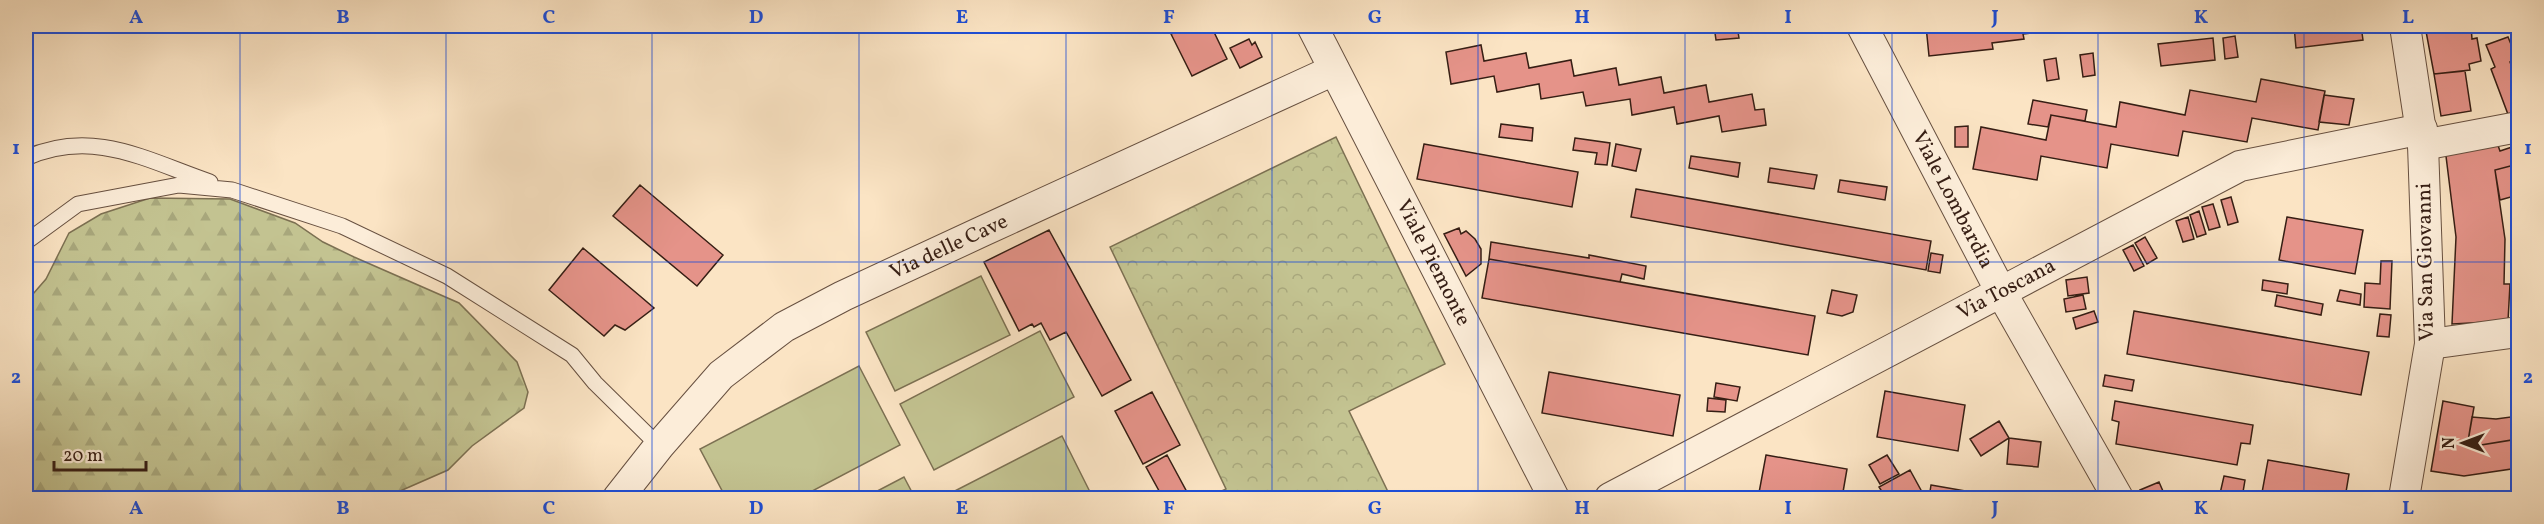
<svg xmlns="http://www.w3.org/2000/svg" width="2544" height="524" viewBox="0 0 2544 524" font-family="Vollkorn,serif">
<defs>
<pattern id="forest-firs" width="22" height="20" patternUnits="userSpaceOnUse" patternTransform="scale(1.5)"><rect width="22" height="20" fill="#c3c391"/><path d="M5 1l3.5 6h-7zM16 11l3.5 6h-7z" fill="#a8a77c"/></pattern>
<pattern id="park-crowns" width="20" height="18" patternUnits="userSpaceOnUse" patternTransform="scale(1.5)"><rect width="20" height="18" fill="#c3c391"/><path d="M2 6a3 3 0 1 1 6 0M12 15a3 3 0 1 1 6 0" fill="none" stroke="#a8a77c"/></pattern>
</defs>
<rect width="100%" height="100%" fill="#fbe4c4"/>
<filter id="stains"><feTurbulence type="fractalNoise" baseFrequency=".00333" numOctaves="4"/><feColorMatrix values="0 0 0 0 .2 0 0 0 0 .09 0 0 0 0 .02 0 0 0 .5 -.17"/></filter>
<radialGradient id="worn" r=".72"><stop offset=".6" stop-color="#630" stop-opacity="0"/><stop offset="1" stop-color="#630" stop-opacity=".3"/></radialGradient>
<path fill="url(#forest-firs)" stroke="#7c7052" stroke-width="1.5" d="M150 198 230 199 295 223 323 242 354 257 459 303 517 362 528 392 524 408 472 446 448 470 391 495 376 498H26V302L46 279 69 233 101 214Z"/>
<path fill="url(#park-crowns)" stroke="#7c7052" stroke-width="1.5" d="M1336 137 1445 364 1349 411 1391 498H1213L1211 496 1226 489 1110 247Z"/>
<path fill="#c3c391" stroke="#7c7052" stroke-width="1.5" d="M981 276 1010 335 895 391 866 332Z
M1040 331 1074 397 934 470 900 404Z
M859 366 900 445 799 498H726L700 449Z
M1062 436 1093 498H943V497Z
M904 477 915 498H864Z"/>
<path fill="#e59389" stroke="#361e14" stroke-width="1.5" d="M1190 26H1211L1227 59 1192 76 1171 34Z
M1714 26H1737L1739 38 1716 40Z
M1762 26H1807V27L1763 32Z
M1926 26H2097L2023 34 2024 39 1992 43 1993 49 1929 56Z
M2294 26H2361L2363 40 2296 48Z
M2425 26H2471L2472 39 2477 38 2481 61 2469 64 2470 70 2434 74Z
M2235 36 2238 57 2225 59 2223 38Z
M2508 37 2517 59 2510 62 2518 84V114L2509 117 2491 69 2495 67 2486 45Z
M2213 38 2215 60 2161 66 2158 44Z
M1249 39 1252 45 1255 42 1262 57 1240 68 1230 48Z
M1481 45 1484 61 1526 53 1529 68 1571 60 1574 76 1616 68 1619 85 1661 77 1664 93 1706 85 1709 102 1752 94 1755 110 1764 109 1766 125 1722 132 1719 116 1677 124 1674 107 1632 115 1630 99 1586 106 1583 92 1541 99 1539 84 1497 92 1494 76 1451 84 1446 52Z
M2093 53 2095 75 2083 77 2080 55Z
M2056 58 2059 79 2047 81 2044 60Z
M2465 71 2471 111 2441 116 2434 74Z
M2261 79 2325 91 2318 130 2252 118 2247 142 2183 131 2178 156 2111 144 2107 168 2041 156 2037 180 1973 169 1981 127 2046 140 2051 115 2116 127 2120 102 2185 115 2190 90 2256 102Z
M2324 95 2354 99 2349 125 2319 122Z
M2033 100 2087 110 2085 121 2051 115 2048 127 2028 124Z
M1501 124 1533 128 1532 141 1499 137Z
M1968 126V147H1955V127Z
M2518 130V164L2495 170 2505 239 2504 284H2510L2508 321 2452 324 2456 237 2445 148 2495 137 2500 151 2518 145 2514 131Z
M1575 138 1610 143 1607 165 1595 164 1597 153 1573 150Z
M1424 144 1578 172 1572 207 1417 179Z
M1616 144 1641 149 1636 171 1612 166Z
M1691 156 1740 163 1738 177 1689 168Z
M2518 164V195L2500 200 2495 170Z
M1770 168 1817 175 1814 189 1768 182Z
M1840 180 1887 187 1885 200 1838 192Z
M640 185 723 255 697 286 613 216Z
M1636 189 1931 241 1926 270 1631 217Z
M2231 197 2238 222 2228 225 2221 200Z
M2213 204 2220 227 2209 230 2202 207Z
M2199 211 2206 234 2197 237 2190 215Z
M2188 217 2194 239 2183 242 2176 221Z
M2287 217 2363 230 2355 274 2279 260Z
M1459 228 1461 234 1466 231 1475 239 1481 249V264L1466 276 1444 234Z
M1049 230 1131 380 1102 396 1066 332 1050 340 1041 323 1034 327 1032 324 1019 331 984 262Z
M2145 237 2157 258 2147 264 2135 243Z
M1491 242 1589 258V255L1646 266 1644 279 1622 274 1620 282 1489 259Z
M2133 245 2144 266 2134 271 2123 250Z
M583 248 640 296 654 308 625 330 615 325 604 336 573 310 549 290Z
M1931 253 1943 255 1940 273 1928 271Z
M1489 259 1815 316 1808 355 1482 298Z
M2381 261H2392L2390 309 2364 307 2365 283 2380 284Z
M2087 277 2089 293 2068 296 2066 280Z
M2263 280 2288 284 2287 294 2262 290Z
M1832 290 1857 295 1853 312 1842 316 1827 313Z
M2340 290 2361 294 2360 305 2337 301Z
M2083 295 2086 309 2066 312 2064 299Z
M2277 295 2323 304 2321 315 2275 306Z
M2094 311 2098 322 2076 329 2073 318Z
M2134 311 2369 352 2361 395 2127 354Z
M2380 314 2391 315 2389 337 2377 336Z
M1549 372 1680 395 1673 436 1542 413Z
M2105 375 2134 380 2132 391 2103 386Z
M1716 383 1740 387 1737 401 1714 397Z
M1885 391 1965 405 1958 451 1877 437Z
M1152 392 1180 445 1143 464 1115 411Z
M1708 398 1726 400 1725 412 1707 411Z
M2115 401 2253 425 2250 444 2241 443 2237 465 2116 444 2119 422 2112 420Z
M2443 401 2474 407 2467 447 2474 449 2475 446 2518 439V468L2464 476 2431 471Z
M2518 416V439L2475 446 2474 449 2467 447 2472 417 2496 419Z
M1999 421 2009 438 1981 456 1970 439Z
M2009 438 2041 442 2038 467 2007 464Z
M1167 455 1188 494 1180 498H1163L1146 467Z
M1766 455 1847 469 1842 498H1758Z
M1887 455 1899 474 1880 484 1869 465Z
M2268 460 2349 474 2345 498H2261Z
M1910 470 1922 492 1910 498H1886L1879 487Z
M2224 476 2245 480 2242 498H2219Z
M2159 482 2166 498H2144L2140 490Z
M1931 485 2000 497 2006 498H1929Z"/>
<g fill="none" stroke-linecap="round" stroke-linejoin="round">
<g stroke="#675040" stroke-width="17">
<path id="lane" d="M26 158C93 128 146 160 210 182
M26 242 78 204 179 185 232 190 342 226 447 276 572 355 595 383 659 446"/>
</g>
<g stroke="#675040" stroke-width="32">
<g id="street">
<path id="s1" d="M1312 26 1554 498"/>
<path id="s2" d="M1862 26 2001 292 2118 498"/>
<path d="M2423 145 2518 127"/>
<path d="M2430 344 2518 332"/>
<path id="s3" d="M618 498 659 446 721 375 784 327 843 296 983 231 1334 70"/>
<path id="s4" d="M1610 498 2240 166 2422 129"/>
<path d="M2404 498 2430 344 2423 145 2405 26"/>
</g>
</g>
<use href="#lane" stroke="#fcedd9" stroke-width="15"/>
<use href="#street" stroke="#fcedd9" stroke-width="30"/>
</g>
<path fill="none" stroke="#1d4ed8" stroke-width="1.5" stroke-opacity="0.55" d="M240 26V498M446 26V498M652 26V498M859 26V498M1066 26V498M1272 26V498M1478 26V498M1685 26V498M1892 26V498M2098 26V498M2304 26V498M26 262H2518"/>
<g text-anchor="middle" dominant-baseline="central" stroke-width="4.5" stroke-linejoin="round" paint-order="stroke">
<g font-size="21" fill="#361e14" stroke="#fcedd9">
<text stroke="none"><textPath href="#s2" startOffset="196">Viale Lombardia</textPath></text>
<text stroke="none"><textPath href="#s3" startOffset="423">Via delle Cave</textPath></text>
<text stroke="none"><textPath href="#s1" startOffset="266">Viale Piemonte</textPath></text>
<text transform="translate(2426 262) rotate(-91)">Via San Giovanni</text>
<text stroke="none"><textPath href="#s4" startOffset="448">Via Toscana</textPath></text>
</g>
</g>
<rect width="2544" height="524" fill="none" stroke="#fbe4c4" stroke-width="66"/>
<g transform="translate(2463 443) rotate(270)" stroke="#fcedd9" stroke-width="4.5" paint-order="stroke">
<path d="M0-4.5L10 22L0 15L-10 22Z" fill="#361e14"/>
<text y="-9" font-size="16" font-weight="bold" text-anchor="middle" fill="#361e14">N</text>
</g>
<path d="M54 461v9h92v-9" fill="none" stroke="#361e14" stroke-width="3"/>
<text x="63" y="461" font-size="18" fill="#361e14" stroke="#fcedd9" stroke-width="4.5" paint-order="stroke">20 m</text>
<rect x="33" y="33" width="2478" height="458" fill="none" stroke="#1d4ed8" stroke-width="2"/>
<g font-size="20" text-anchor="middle" font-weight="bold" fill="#1d4ed8">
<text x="136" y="23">A</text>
<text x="343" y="23">B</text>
<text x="549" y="23">C</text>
<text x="756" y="23">D</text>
<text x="962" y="23">E</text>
<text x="1169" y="23">F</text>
<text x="1375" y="23">G</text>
<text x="1582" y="23">H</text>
<text x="1788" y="23">I</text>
<text x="1995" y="23">J</text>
<text x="2201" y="23">K</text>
<text x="2408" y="23">L</text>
<text x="16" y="154">1</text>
<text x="2528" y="154">1</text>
<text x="16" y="383">2</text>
<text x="2528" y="383">2</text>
<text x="136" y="514">A</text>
<text x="343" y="514">B</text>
<text x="549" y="514">C</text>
<text x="756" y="514">D</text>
<text x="962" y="514">E</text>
<text x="1169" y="514">F</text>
<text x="1375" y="514">G</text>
<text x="1582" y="514">H</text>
<text x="1788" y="514">I</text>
<text x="1995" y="514">J</text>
<text x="2201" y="514">K</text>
<text x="2408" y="514">L</text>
</g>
<rect width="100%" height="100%" filter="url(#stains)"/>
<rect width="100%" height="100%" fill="url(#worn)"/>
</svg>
